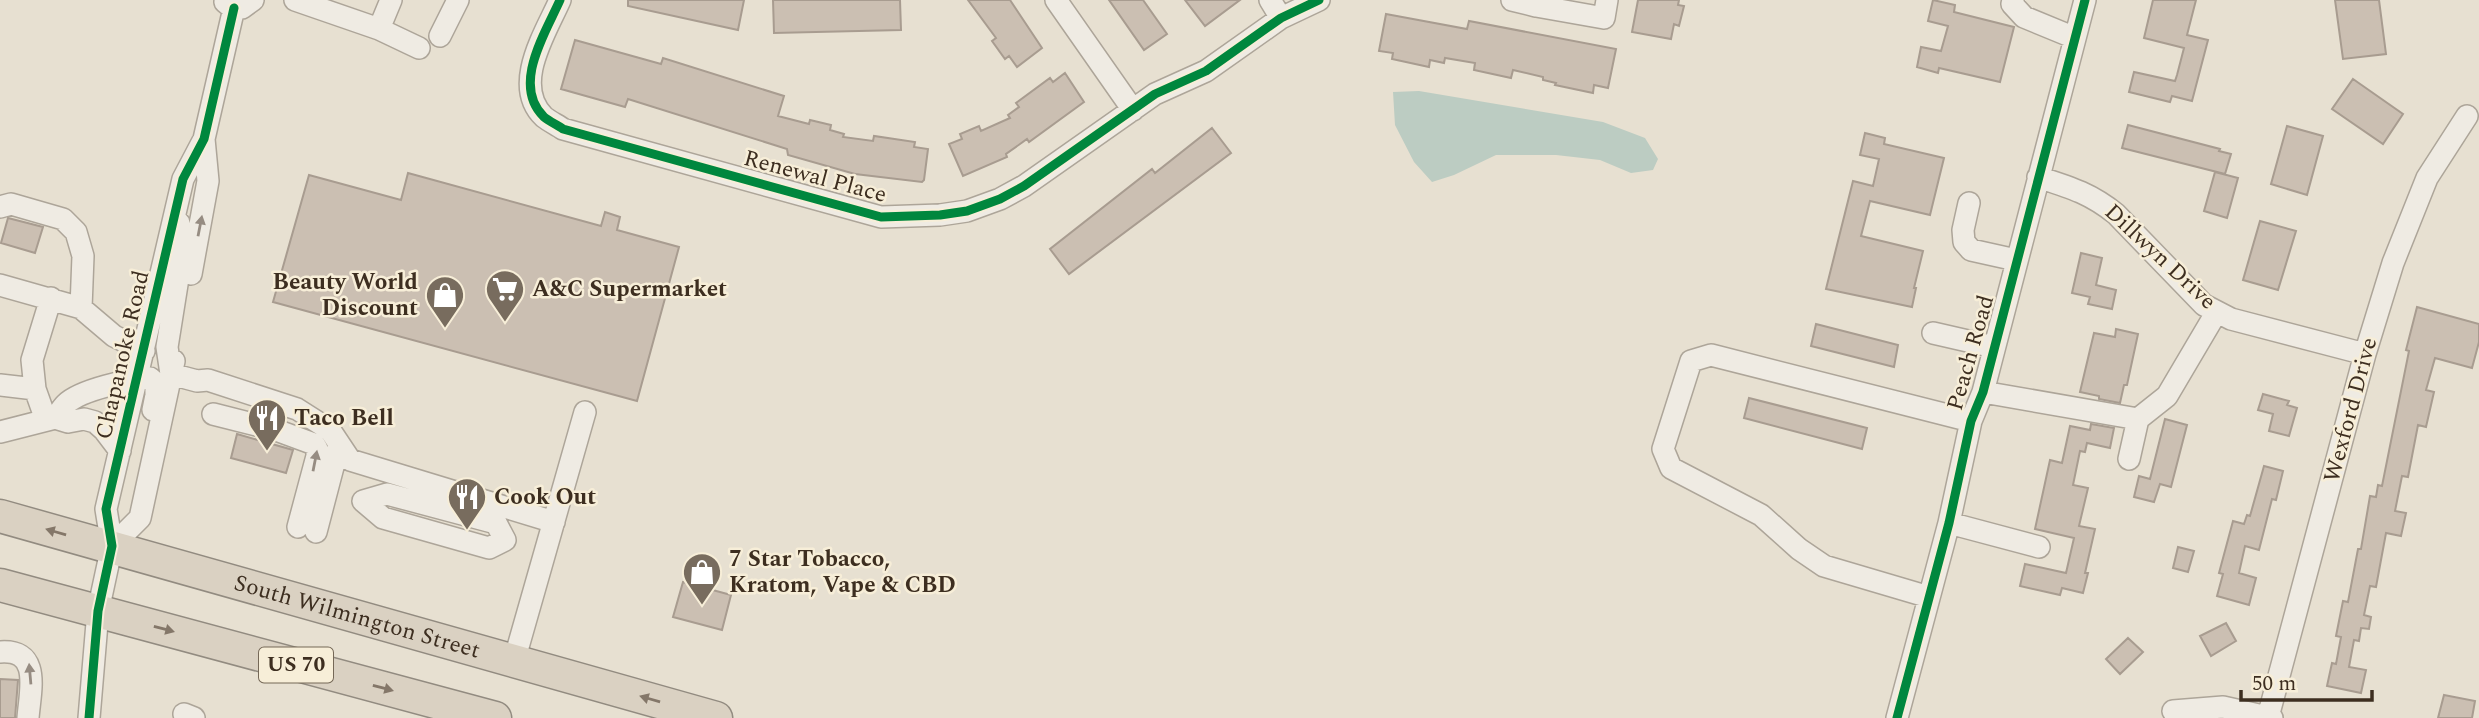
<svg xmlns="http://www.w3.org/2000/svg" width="2479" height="718" viewBox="0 0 2479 718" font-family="Spectral,serif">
<rect width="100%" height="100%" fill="#e7e0d1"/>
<path fill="#bcccc2" d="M1419 91 1603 122 1645 138 1658 159 1653 170 1631 173 1600 160 1556 155H1496L1454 175 1432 182 1414 162 1395 125 1393 92Z"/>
<path fill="#cbbfb2" stroke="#a89c90" stroke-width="2" d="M628 0H744L738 30 628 6Z
M773 0H900L901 30 774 33Z
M968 0H1010L1042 48 1017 67 1009 56 1005 59 992 41 996 38Z
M1109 0H1143L1167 34 1144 50Z
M1185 0H1240L1205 26Z
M1638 0H1679L1678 5 1684 6 1679 26 1674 24 1671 39 1632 32Z
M1933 0 1955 5 1954 12 2014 27 2000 82 1939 68 1938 73 1917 67 1921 47 1941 51 1948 26 1928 21Z
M2153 0H2196L2187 35 2208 40 2192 101 2172 96 2170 102 2129 92 2134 72 2175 81 2177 75 2184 48 2144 38Z
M2335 0H2379L2386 54 2343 59Z
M1386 14 1467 29 1469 21 1616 49 1608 88 1594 85 1593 93 1555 85 1556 83 1543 80V77L1513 70 1511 78 1474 70 1475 63 1445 58 1444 63 1430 60 1429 67 1392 59 1393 53 1379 51Z
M575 40 661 64 663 58 784 96 778 116 809 124 810 120 831 125 830 130 844 134 843 137 873 141 874 136 915 142 914 147 928 149 924 180 922 182 855 174 788 155 787 149 628 99 625 107 561 89Z
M1065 73 1084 102 1029 142 1027 139 1006 154 1007 157 963 176 949 144 962 139 960 134 979 126 981 131 1010 118 1008 115 1019 107 1016 103 1050 78 1053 82Z
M2353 79 2403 114 2383 144 2332 109Z
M2128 125 2220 149 2219 151 2231 154 2225 174 2122 148Z
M2287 126 2323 136 2307 195 2271 184Z
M1212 128 1231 153 1069 274 1050 249 1152 169 1155 173Z
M1865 133 1885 138 1884 144 1944 158 1930 215 1870 201 1861 236 1923 251 1914 288H1916L1912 307 1826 289 1853 181 1873 186 1879 159 1860 155Z
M2215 172 2238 178 2227 218 2204 211Z
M408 173 601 226 605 212 620 217 617 230 679 247 637 401 273 302 309 175 401 200Z
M8 218 43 227 35 253 1 243Z
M2260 221 2296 231 2278 290 2243 280Z
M2081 253 2102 258 2096 285 2116 290 2112 309 2088 304 2090 297 2072 293Z
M2417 307 2479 324V342L2472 368 2435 358 2426 390 2434 392 2426 427 2418 425 2408 477 2402 476 2395 511 2406 513 2401 536 2386 533 2376 587 2370 586 2364 615 2371 617 2369 629 2361 628 2359 641 2354 640 2349 667 2366 670 2361 693 2327 686 2332 663 2336 664 2341 637 2336 636 2343 601 2348 602 2358 549H2361L2370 496 2376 497 2378 485 2382 486 2409 351 2406 350Z
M1816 324 1898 345 1894 367 1811 346Z
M2116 329 2138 334 2127 385H2124L2120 403 2099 399V396L2080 392 2094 333 2115 337Z
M2263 394 2289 401 2287 405 2297 408 2289 436 2269 431 2273 414 2258 410Z
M1749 398 1867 428 1862 449 1744 418Z
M2165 419 2187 425 2171 487 2160 484 2154 502 2134 497 2139 476 2150 479Z
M2091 424 2114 428 2110 448 2087 443 2085 452 2080 451 2073 485 2088 488 2079 526 2095 529 2085 573H2088L2083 593 2062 588 2060 595 2020 586 2025 564 2066 573 2074 538 2035 529 2050 460 2062 463 2070 426 2090 430Z
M237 434 293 450 286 473 231 458Z
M2264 466 2283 471 2276 500 2272 499 2259 550 2245 546 2239 573 2256 578 2249 605 2217 596 2223 574 2219 573 2233 521 2244 524 2247 515 2250 516Z
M2178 547 2194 551 2188 572 2173 568Z
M683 582 731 595 722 630 673 617Z
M2226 623 2236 641 2211 656 2200 636Z
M2128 638 2143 652 2120 674 2106 659Z
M0 679 18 680 15 718H0Z
M2444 695 2475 701 2472 718H2438Z"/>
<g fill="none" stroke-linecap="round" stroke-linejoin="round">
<g stroke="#ada599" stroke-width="24">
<path id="minor" d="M295 0 379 29 391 0
M560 0C546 32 511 85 544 117 549 121 557 125 563 129L881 217 940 215 967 211 1000 199 1024 186 1155 94 1206 71 1281 18 1319 0
M1056 0 1133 110
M1270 0 1281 18
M1512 0 1536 6 1545 0
M2013 0 2012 4 2024 17 2075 38
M225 2 231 7 242 8 253 0
M1536 6 1604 18 1607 0
M379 29 419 48
M440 36 458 0
M2038 177C2069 187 2090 193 2116 214L2204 305 2231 319 2365 354
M1969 203 1963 230 1964 242 1971 250 2016 260
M0 207 11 204 63 219 76 232 83 256 81 308
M179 223 182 253 167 347 171 374 197 381 208 380 297 409 330 430 350 460 554 522
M191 274 208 181 204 139
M0 285 81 308 114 336 144 351
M1933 333 1994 347
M0 385 35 389
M1983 392 2138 419 2129 459
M213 414 276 430 314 444 317 449V456L298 527
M55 418C59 413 62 408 66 404 80 390 130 379 150 378L156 383V395L153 410
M2138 419 2167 396 2216 313
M46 420 35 389 32 360 51 298
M0 432 55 418 68 422 84 419 95 422 104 430 120 451
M387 494 496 523 505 540 489 548 383 518 363 501Z
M1949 523 2039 547
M316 532 339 444
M112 546 140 518 174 361
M1929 597 1824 566 1799 549 1761 515 1671 468 1663 449 1691 361 1711 355 1971 421
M0 652C42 649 30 691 28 718
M514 661 585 412
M2173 711 2223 707 2272 718
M184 714 194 718
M2268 717 2365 354 2393 263 2427 178 2467 116
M89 718 98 611 112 546 106 509 183 179 204 139 234 8
M1897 718 1949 523 1971 421 1983 392 2085 0"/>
</g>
<g stroke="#928b80" stroke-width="35">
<g id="highway">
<path id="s1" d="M0 516 716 718"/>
<path d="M0 585 495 718"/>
</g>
</g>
<use href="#minor" stroke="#efebe3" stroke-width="21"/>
<use href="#highway" stroke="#dad1c2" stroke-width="32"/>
<g stroke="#f7eed8" stroke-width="13">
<path id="cycleway" d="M560 0C546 32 511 85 544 117 549 121 557 125 563 129L881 217 940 215 967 211 1000 199 1024 186 1155 94 1206 71 1281 18 1319 0
M89 718 98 611 112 546 106 509 183 179 204 139 234 8
M1897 718 1949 523 1971 421 1983 392 2085 0"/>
</g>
<use href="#cycleway" stroke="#00873e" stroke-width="9"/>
</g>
<defs><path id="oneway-solid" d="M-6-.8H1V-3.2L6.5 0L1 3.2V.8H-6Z" transform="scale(1.75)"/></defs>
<g fill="#968c82">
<use href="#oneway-solid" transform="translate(200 226) rotate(-79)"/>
<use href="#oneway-solid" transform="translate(315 461) rotate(-79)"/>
<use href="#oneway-solid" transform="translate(30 674) rotate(-95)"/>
</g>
<g fill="#847769">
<use href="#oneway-solid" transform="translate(56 532) rotate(-164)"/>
<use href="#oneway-solid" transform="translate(164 629) rotate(15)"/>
<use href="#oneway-solid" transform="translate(383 688) rotate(15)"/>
<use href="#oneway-solid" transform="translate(650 699) rotate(-164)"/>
</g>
<defs>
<g id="supermarket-pin" transform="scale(2.0125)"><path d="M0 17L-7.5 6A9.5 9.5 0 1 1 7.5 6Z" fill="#786c5e" stroke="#f7eed8"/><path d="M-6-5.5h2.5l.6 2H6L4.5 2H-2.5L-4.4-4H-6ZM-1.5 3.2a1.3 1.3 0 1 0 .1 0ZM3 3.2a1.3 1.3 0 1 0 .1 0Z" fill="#fff"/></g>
<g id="shop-pin" transform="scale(2.0125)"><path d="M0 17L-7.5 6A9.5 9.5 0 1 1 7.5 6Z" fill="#786c5e" stroke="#f7eed8"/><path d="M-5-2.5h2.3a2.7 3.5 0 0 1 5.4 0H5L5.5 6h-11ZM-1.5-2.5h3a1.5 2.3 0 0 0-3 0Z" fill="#fff"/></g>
<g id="restaurant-pin" transform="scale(2.0125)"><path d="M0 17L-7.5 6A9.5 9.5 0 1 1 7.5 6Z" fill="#786c5e" stroke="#f7eed8"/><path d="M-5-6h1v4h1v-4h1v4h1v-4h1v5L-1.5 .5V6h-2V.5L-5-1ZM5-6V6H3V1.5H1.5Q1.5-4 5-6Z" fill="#fff"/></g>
</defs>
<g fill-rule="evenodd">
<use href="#supermarket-pin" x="505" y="289"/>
<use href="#shop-pin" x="445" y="295"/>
<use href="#restaurant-pin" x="267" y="418"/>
<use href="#restaurant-pin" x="467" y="497"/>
<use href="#shop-pin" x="702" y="572"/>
</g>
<g text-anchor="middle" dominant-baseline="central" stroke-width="5" stroke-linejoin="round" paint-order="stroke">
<rect fill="#f7eed8" stroke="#756857" stroke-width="2" x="259" y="647.5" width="74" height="35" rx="5"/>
<g font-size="21" font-weight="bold" fill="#3d2e20">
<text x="296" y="665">US 70</text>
</g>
<g font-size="23" fill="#3d2e20" stroke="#f7eed8">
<text transform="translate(815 177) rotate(15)">Renewal Place</text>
<text transform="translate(2160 257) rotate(43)">Dillwyn Drive</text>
<text transform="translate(1971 353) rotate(-74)">Peach Road</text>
<text transform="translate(123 355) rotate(-77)">Chapanoke Road</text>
<text transform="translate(2351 410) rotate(-75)">Wexford Drive</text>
<text stroke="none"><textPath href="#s1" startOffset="371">South Wilmington Street</textPath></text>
</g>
<g font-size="23" font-weight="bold" fill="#3d2e20" stroke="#f7eed8" text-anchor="start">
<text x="418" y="282" text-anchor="end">Beauty World<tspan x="418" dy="26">Discount</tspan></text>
<text x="532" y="289">A&amp;C Supermarket</text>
<text x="294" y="418">Taco Bell</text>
<text x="494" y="497">Cook Out</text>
<text x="729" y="559">7 Star Tobacco,<tspan x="729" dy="26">Kratom, Vape &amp; CBD</tspan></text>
</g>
</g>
<path d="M2241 690v10h131v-10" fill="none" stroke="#3d2e20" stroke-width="3.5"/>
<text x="2252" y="690" font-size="21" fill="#3d2e20" stroke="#f7eed8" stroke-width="5" paint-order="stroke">50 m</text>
</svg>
